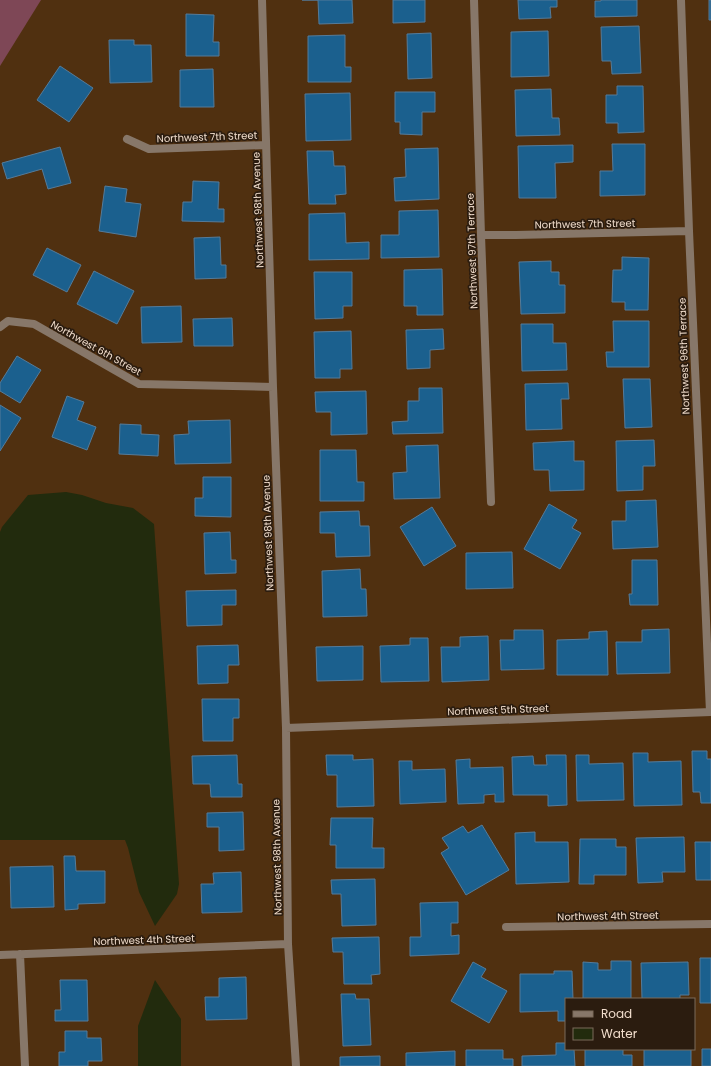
<svg xmlns="http://www.w3.org/2000/svg" width="711" height="1066" viewBox="0 0 711 1066" font-family="Poppins,sans-serif">
<rect width="100%" height="100%" fill="#503010"/>
<path fill="#7e4756" d="M0 0H41L0 66Z"/>
<path fill="#222b0d" d="M66 492 82 495 106 503 133 508 154 524 179 884 177 894 155 926 139 892 128 848 125 840H0V532L2 527 28 495Z
M155 980 181 1019V1066H138V1026Z"/>
<path fill="#1b608e" stroke="#557b99" d="M302 0H352L353 23 319 24 318 0Z
M393 0H425V22L393 23Z
M518 0H557V7H550L551 18 519 19Z
M601 0H637V16L595 17V1H601Z
M709 0H711V20H709Z
M186 14 214 15 213 42H219V56H186Z
M639 26 641 73 612 74 611 61H602L601 27Z
M548 31 549 76 511 77V32Z
M431 33 432 78 408 79 407 34Z
M345 35V67H351V82H308V36Z
M109 40H134V45H151L152 82 110 83Z
M60 66 93 88 69 122 37 100Z
M213 69 214 107H180V70Z
M617 86H643L644 132 618 133V123H606V95H617Z
M551 89 552 118H559L560 135 516 136 515 90Z
M395 92H435V112H422V135L400 134V122H395Z
M350 93 351 140 306 141 305 94Z
M612 144H645V195L600 196V171H613Z
M573 145V162L555 163 556 198H519L518 146Z
M60 147 71 183 48 189 42 169 7 179 2 163Z
M438 148 439 199 395 201 394 178 406 177 405 149Z
M307 151H333L334 166H345L346 194 335 195 336 204H309Z
M193 181 219 182 218 209H224V222L182 221 183 202H192Z
M105 186 127 189 125 202 141 204 136 237 99 231Z
M438 210 439 257 381 258V235H399V211Z
M345 213 346 243 369 242V259L309 260V214Z
M220 237 221 265H226V278L195 279 194 238Z
M47 248 81 265 67 292 33 275Z
M622 257 649 258 648 310H625V302H612L613 270H622Z
M551 261V272H559V285H565V313L521 314 519 262Z
M442 269 443 315H417V306H404V270Z
M94 271 134 291 117 324 77 304Z
M314 272H352V306H343V318L315 319Z
M181 306 182 342 142 343 141 307Z
M232 318 233 346H194L193 319Z
M613 321H649V367H607L606 352H614Z
M521 324H553V343H566L567 370 522 371Z
M443 329 444 349 430 350V368L407 369 406 330Z
M351 331 352 369H340V378H315L314 332Z
M17 356 41 370 20 403 0 391V383Z
M623 379H650L652 427 625 428Z
M568 383 569 399H561L562 429 526 430 525 384Z
M419 388H442L443 433 393 434 392 422 408 421V401H419Z
M366 391 367 434 331 435V412H316L315 392Z
M67 396 84 402 77 420 96 427 87 450 52 437Z
M0 405 21 418 0 451Z
M230 420 231 463 175 464 174 435 189 434 188 421Z
M120 424 141 425V434L159 435 158 456 119 454Z
M654 440 655 466H643V490L617 491 616 441Z
M574 441V461H584V490L550 491 549 470H534L533 443Z
M438 445 440 498 394 499 393 473 407 472 406 446Z
M320 450H356L357 482H364V501H320Z
M203 477H231V517L195 516V498H203Z
M656 500 658 547 613 549 612 521H626V501Z
M549 504 577 520 572 528 581 533 560 569 524 549Z
M432 507 456 546 424 566 400 527Z
M359 511 360 526H369L370 556 336 557 335 533H320V512Z
M230 532 231 560H236V573L205 574 204 533Z
M512 552 513 588 466 589V553Z
M632 560H657L658 605H630L629 594H632Z
M360 569 361 589H366L367 616 323 617 322 571Z
M236 590V605H222V625L187 626 186 591Z
M669 629 670 673 617 674 616 642H642V630Z
M514 630H543L544 669 501 670 500 640H514Z
M607 631 608 675H557V640L589 639V632Z
M488 636 489 680 442 682 441 647H460V637Z
M410 638H428L429 681 381 682 380 646 410 645Z
M238 645 239 665H228V683L198 684 197 646Z
M363 646V680L317 681 316 647Z
M202 699H239V718H233V741H203Z
M692 751H707V759H711V803H701L700 792H693Z
M633 753H648V762L681 761 682 805 634 806Z
M237 755 238 784H242V797H211L210 784H193L192 756Z
M326 755H353V760L373 759 374 806 337 807V775H327Z
M546 755H566L567 805 548 806V795H513L512 757 533 756 534 765H547Z
M576 755H589V764L623 763 624 800 577 801Z
M470 759V768L503 767 504 802H495V794L484 795V803L458 804 456 760Z
M399 761H412V770L445 769 446 802 400 804Z
M243 812 244 850 219 851V827H207V813Z
M331 818H373L372 848H384V868H336V845H330Z
M482 825 509 870 466 895 441 853 449 848 442 838 463 826 468 833Z
M535 832V842H568L569 882 516 884 515 833Z
M684 837 685 872H662L663 882 638 883 636 838Z
M580 839H616V847H626V875H594V884H579Z
M695 842H711V880H696Z
M64 856H75L76 871H105V903L78 904V909L65 910Z
M53 866 54 907 11 908 10 867Z
M241 872 242 912 202 913 201 884H214L213 873Z
M375 879 376 925 342 926 341 894H332L331 880Z
M458 902V923H451V936L459 935V954L410 956V937H421L420 903Z
M379 937 380 974 371 975 372 984H344L343 952H333L332 938Z
M700 958H711V1003H700Z
M611 961H631V999H583V962L598 963V970H611Z
M473 962 486 969 481 977 507 991 489 1023 451 1001Z
M688 962 689 995H680V999H642L641 963Z
M554 971H572L573 999H566V1021H558V1011L520 1012V974H554Z
M246 977 247 1019 206 1020 205 997H219V978Z
M60 980H87L88 1021H55V1010H61Z
M341 994H355L356 999H369L371 1045 343 1046Z
M65 1031H87V1038H101L102 1061H88V1066H59V1052H65Z
M556 1043H566V1049H574L575 1066H522V1056L556 1055Z
M585 1049H623V1055H632V1066H585Z
M644 1049H691V1066H644Z
M702 1049H711V1066H702Z
M466 1050H503V1059H513V1066H466Z
M455 1051V1066H406V1053Z
M380 1056V1066H340V1057Z"/>
<g fill="none" stroke-linecap="round" stroke-linejoin="round">
<path stroke="#877769" stroke-width="8" d="M262 0 273 387 286 728 288 944 296 1066
M474 0 481 235 491 502
M681 0 689 231 710 712
M127 139 149 149 266 145
M481 235H516L689 231
M0 327 8 321 34 324 139 384 273 387
M286 728 711 712
M506 927 711 924
M20 954 25 1066
M0 955 288 944"/>
</g>
<g text-anchor="middle" dominant-baseline="central" stroke-width="3.5" stroke-linejoin="round" paint-order="stroke">
<g font-size="10" fill="#f2decd" stroke="#2b1c0f">
<text transform="translate(207 137) rotate(-2)">Northwest 7th Street</text>
<text transform="translate(258 210) rotate(-92)">Northwest 98th Avenue</text>
<text transform="translate(585 224) rotate(-1)">Northwest 7th Street</text>
<text transform="translate(472 251) rotate(-92)">Northwest 97th Terrace</text>
<text transform="translate(96 348) rotate(29)">Northwest 6th Street</text>
<text transform="translate(684 356) rotate(-92)">Northwest 96th Terrace</text>
<text transform="translate(268 533) rotate(-92)">Northwest 98th Avenue</text>
<text transform="translate(498 710) rotate(-2)">Northwest 5th Street</text>
<text transform="translate(277 857) rotate(-91)">Northwest 98th Avenue</text>
<text transform="translate(608 916) rotate(-1)">Northwest 4th Street</text>
<text transform="translate(144 940) rotate(-2)">Northwest 4th Street</text>
</g>
</g>
<rect x="565" y="998" width="130" height="52" fill="#2b1c0f" stroke="#7b6a5b"/>
<rect x="573" y="1011" width="20" height="6" fill="#877769" stroke="#7b6a5b"/>
<text x="601" y="1018" font-size="12" fill="#f2decd">Road</text>
<rect x="573" y="1028" width="20" height="12" fill="#222b0d" stroke="#7b6a5b"/>
<text x="601" y="1038" font-size="12" fill="#f2decd">Water</text>
</svg>
